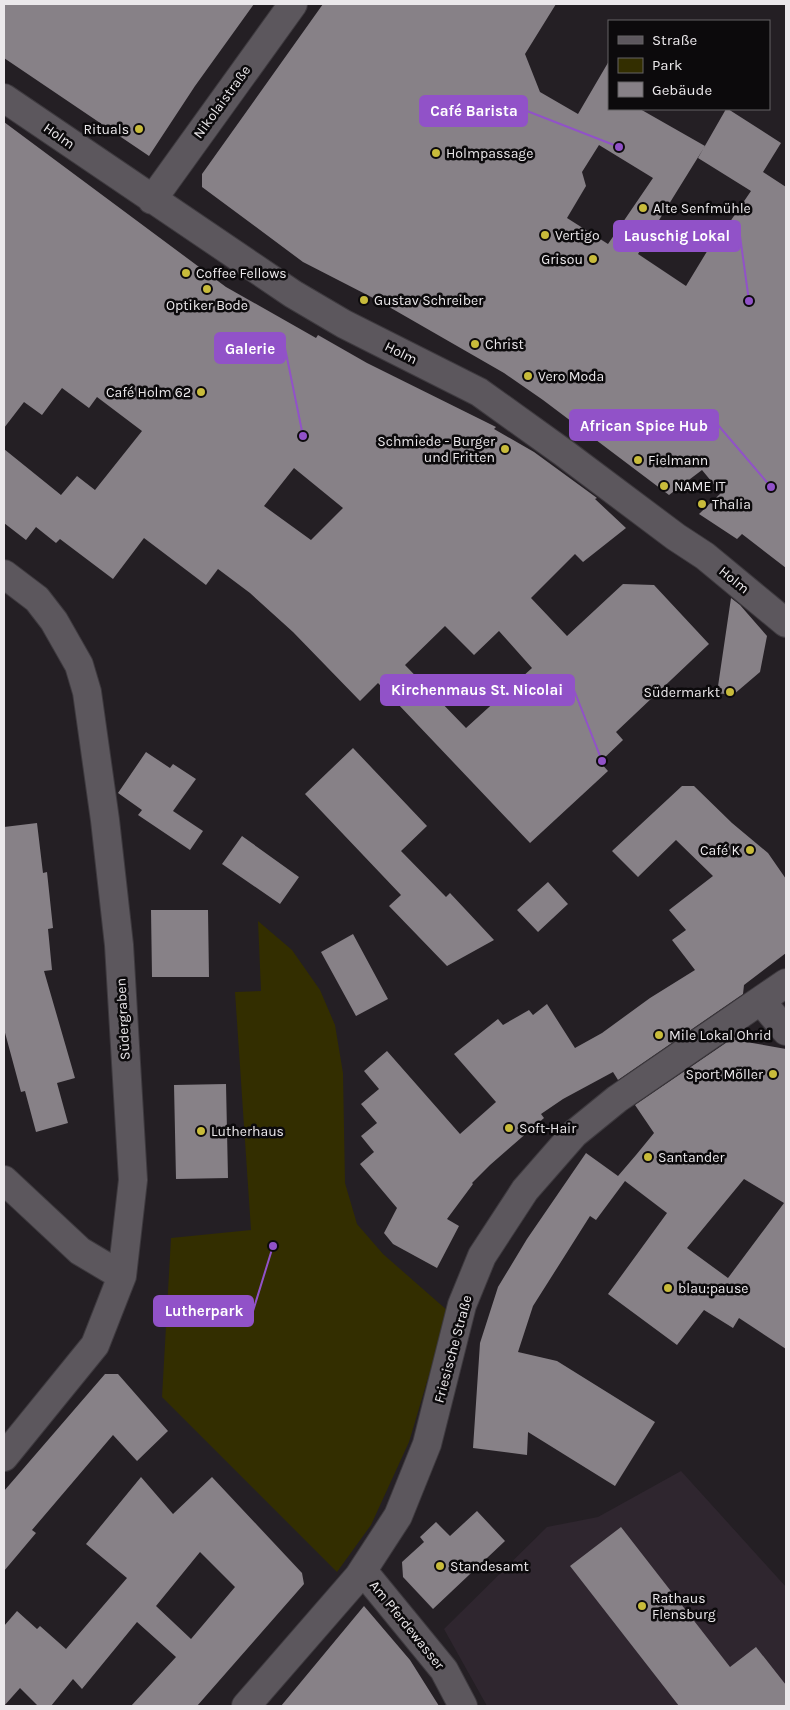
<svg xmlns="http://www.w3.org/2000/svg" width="790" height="1710" viewBox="0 0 790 1710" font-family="Karla,sans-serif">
<rect width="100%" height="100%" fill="#241f24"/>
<path fill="#2f262f" d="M681 1471 786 1587V1706H487L444 1629 547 1527 598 1517Z"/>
<path fill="#332e00" d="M258 921 292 950 320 990 335 1025 343 1073 345 1183 357 1224 383 1254 448 1311 409 1442 371 1525 337 1572 162 1397 171 1238 251 1230 235 992 261 991Z"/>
<path fill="#878187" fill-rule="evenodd" d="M4 4H254L195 86 149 156 4 58Z
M323 4H556L525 54 540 92 578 114 609 61V109H640L705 146 638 254 686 286 720 230 723 232 751 191 698 158 726 109H728L781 143 763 172 786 187V568L742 534 737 539 699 514 721 493 702 470 669 495 543 400 504 373 377 300 303 262 202 187V174ZM599 145 653 178 608 244 567 218 586 186 582 172Z
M4 122 226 287 316 338 318 335 367 363 496 427 494 429 534 452 597 498 595 499 626 528 583 562 575 554 531 598 567 636 623 584 654 585 709 644 616 732 623 740 600 762 608 771 530 843 378 683 360 701 293 632 250 593 218 569 206 585 144 538 113 579 60 539 56 543 36 527 26 540 4 523V449L61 495 77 476 95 490 142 431 97 397 89 408 62 388 42 415 24 402 4 428ZM294 468 343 508 311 540 264 506ZM445 626 474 655 499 631 532 668 466 728 405 665Z
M731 598 740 605 767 636 760 672 733 695 717 693Z
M353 748 427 826 401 851 446 897 450 893 494 940 447 966 389 906 401 895 305 794Z
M146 752 170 768 173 764 196 779 173 811 203 831 190 850 138 815 142 810 118 793Z
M682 786H694L732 823 768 853 786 879V953L744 985 743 994 618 1080 613 1072 563 1099 541 1114 544 1118 490 1165 472 1183 473 1184 447 1219 459 1226 437 1268 393 1244 384 1233 397 1208 360 1164 374 1152 361 1136 377 1123 361 1104 379 1089 364 1071 387 1051 460 1134 496 1102 454 1054 498 1019 503 1025 529 1010 533 1015 547 1004 575 1048 602 1033 650 998 695 970 672 940 686 930 669 910 713 876 676 840 638 877 612 851Z
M37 823 43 873 47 872 53 928 48 929 52 970 44 971 75 1078 57 1083 68 1123 36 1132 25 1091 21 1092 4 1029V827Z
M242 836 299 877 280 904 222 864Z
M548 882 568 904 538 932 517 910Z
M151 910H208L209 977H152Z
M353 934 388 999 356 1016 321 952Z
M736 1036 735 1040 786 1049V1349L739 1318 733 1328 704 1310 677 1345 608 1294 667 1213 625 1181 596 1220 590 1216 533 1306 518 1352 557 1361 655 1422 615 1486 528 1432 527 1455 473 1448 480 1343 498 1287 527 1239 586 1153 618 1176 636 1155 654 1133 635 1105ZM744 1179 784 1203 728 1278 687 1248Z
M226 1084 228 1178 176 1179 174 1085Z
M105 1374H118L168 1431 137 1461 113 1435 32 1530 36 1533 4 1571V1491Z
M141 1477 173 1514 212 1477 302 1573 304 1584 197 1706H131L176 1657 137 1622 82 1689 73 1679 51 1706H38L20 1688 4 1706V1626L17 1611 37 1629 40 1626 66 1649 127 1578 86 1544ZM200 1552 235 1587 191 1639 156 1606Z
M477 1511 505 1541 433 1609 403 1577 402 1562 424 1542 420 1537 436 1522 450 1536Z
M621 1527 730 1667 756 1647 786 1685V1706H679L570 1566Z
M364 1606 410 1660 439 1706H281Z"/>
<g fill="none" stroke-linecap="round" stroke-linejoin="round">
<g stroke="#3e3a3f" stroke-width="30">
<path id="street" d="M4 98 293 294 344 324 479 392 564 453 676 537 705 556 786 623
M152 200 293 4
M4 574 37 599 54 621 79 665 87 692 105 820 119 945 133 1180 122 1276 95 1345 4 1457
M761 1001 786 1031
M4 1180 80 1251 122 1276
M363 1571 444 1670 463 1706
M246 1706 359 1576 398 1516 427 1444 462 1305 482 1256 525 1190 574 1134 617 1099 786 983"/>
</g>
<use href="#street" stroke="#5c575d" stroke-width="28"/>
</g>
<g fill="#c8bb3b" stroke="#0c0a0c" stroke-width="2">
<circle cx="139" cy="129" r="5"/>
<circle cx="436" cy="153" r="5"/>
<circle cx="643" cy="208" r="5"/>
<circle cx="545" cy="235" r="5"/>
<circle cx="593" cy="259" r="5"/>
<circle cx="186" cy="273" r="5"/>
<circle cx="207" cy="289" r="5"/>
<circle cx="364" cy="300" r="5"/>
<circle cx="475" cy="344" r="5"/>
<circle cx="528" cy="376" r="5"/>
<circle cx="201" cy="392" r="5"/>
<circle cx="505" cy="449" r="5"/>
<circle cx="638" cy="460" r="5"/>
<circle cx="664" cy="486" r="5"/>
<circle cx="702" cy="504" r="5"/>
<circle cx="730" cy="692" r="5"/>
<circle cx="750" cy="850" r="5"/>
<circle cx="659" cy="1035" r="5"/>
<circle cx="773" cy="1074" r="5"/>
<circle cx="509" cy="1128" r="5"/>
<circle cx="201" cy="1131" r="5"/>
<circle cx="648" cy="1157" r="5"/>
<circle cx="668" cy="1288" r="5"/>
<circle cx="440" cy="1566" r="5"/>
<circle cx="642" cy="1606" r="5"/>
</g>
<g text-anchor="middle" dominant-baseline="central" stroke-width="5" stroke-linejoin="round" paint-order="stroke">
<g font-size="14" fill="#ebe8eb" stroke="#0c0a0c">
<text transform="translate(222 102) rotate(-54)">Nikolaistraße</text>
<text transform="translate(59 136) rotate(35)">Holm</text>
<text transform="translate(401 353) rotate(26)">Holm</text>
<text transform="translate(734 580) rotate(39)">Holm</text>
<text transform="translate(123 1019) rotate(-93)">Südergraben</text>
<text transform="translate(453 1349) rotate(-75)">Friesische Straße</text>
<text transform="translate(407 1625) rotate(51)">Am Pferdewasser</text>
</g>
<g font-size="14" fill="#ebe8eb" stroke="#0c0a0c" text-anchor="start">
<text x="129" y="129" text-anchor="end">Rituals</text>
<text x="446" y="153">Holmpassage</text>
<text x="653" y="208">Alte Senfmühle</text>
<text x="555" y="235">Vertigo</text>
<text x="583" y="259" text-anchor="end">Grisou</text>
<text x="196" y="273">Coffee Fellows</text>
<text x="374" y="300">Gustav Schreiber</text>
<text x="207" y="305" text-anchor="middle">Optiker Bode</text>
<text x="485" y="344">Christ</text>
<text x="538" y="376">Vero Moda</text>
<text x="191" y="392" text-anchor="end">Café Holm 62</text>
<text x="495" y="441" text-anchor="end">Schmiede - Burger<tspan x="495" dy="16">und Fritten</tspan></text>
<text x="648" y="460">Fielmann</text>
<text x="674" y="486">NAME IT</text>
<text x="712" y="504">Thalia</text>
<text x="720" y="692" text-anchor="end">Südermarkt</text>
<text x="740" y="850" text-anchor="end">Café K</text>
<text x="669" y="1035">Mile Lokal Ohrid</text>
<text x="763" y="1074" text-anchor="end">Sport Möller</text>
<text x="519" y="1128">Soft-Hair</text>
<text x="211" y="1131">Lutherhaus</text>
<text x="658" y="1157">Santander</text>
<text x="678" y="1288">blau:pause</text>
<text x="450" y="1566">Standesamt</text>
<text x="652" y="1598">Rathaus<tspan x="652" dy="16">Flensburg</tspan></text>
</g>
</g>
<path fill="none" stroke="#9152c8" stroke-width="2" d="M619 147L527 111M749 301L740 236M303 436L285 348M771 487L718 425M602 761L574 690M273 1246L253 1311"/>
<g fill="#9152c8" stroke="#0c0a0c" stroke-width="2">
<circle cx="619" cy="147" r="5"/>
<circle cx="749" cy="301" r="5"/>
<circle cx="303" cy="436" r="5"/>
<circle cx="771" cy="487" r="5"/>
<circle cx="602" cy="761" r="5"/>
<circle cx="273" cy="1246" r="5"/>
</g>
<g fill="#9152c8" stroke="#9152c8" stroke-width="2">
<rect x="420" y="96" width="107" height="30" rx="5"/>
<rect x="614" y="221" width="126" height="30" rx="5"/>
<rect x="215" y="333" width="70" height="30" rx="5"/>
<rect x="570" y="410" width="148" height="30" rx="5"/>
<rect x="381" y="675" width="193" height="30" rx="5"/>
<rect x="154" y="1296" width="99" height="30" rx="5"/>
</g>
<g font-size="15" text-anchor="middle" font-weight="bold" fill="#fff">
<text x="474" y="116">Café Barista</text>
<text x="677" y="241">Lauschig Lokal</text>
<text x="250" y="354">Galerie</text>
<text x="644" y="431">African Spice Hub</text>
<text x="477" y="695">Kirchenmaus St. Nicolai</text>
<text x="204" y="1316">Lutherpark</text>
</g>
<rect width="790" height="1710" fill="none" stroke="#ebe8eb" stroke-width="10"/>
<rect x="608" y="20" width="162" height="90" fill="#0c0a0c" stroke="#656365"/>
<rect x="618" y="36" width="25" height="8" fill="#5c575d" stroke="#656365"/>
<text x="652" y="45" font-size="15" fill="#ebe8eb">Straße</text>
<rect x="618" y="58" width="25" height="15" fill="#332e00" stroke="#656365"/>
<text x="652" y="70" font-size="15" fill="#ebe8eb">Park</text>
<rect x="618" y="82" width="25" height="15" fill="#878187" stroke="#656365"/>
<text x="652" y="95" font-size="15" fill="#ebe8eb">Gebäude</text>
</svg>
